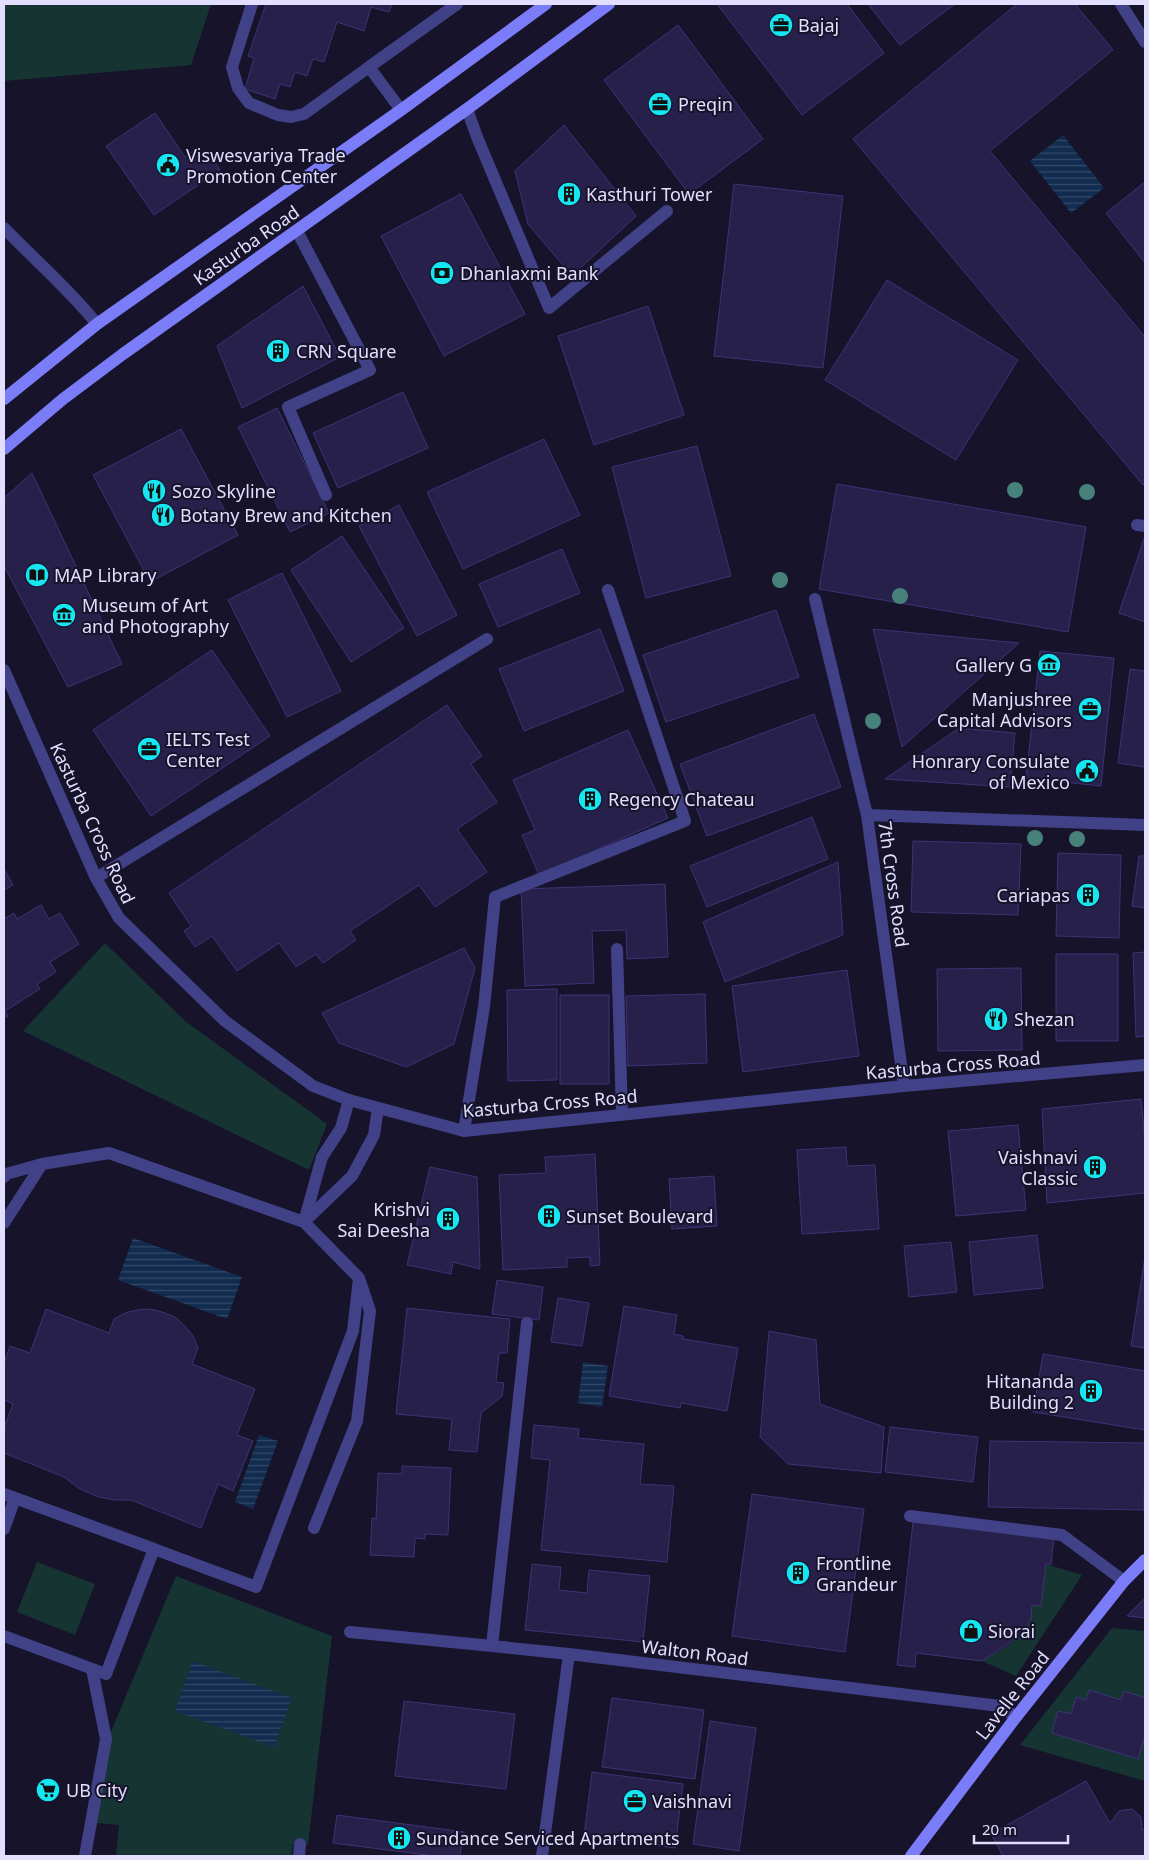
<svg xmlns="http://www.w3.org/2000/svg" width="1149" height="1860" viewBox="0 0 1149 1860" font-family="'Noto Sans',sans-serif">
<defs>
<pattern id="water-rules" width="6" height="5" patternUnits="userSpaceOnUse" patternTransform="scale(1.25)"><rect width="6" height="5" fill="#122c4f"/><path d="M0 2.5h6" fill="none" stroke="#344a69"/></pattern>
</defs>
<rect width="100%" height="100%" fill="#16132b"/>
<path fill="#163532" d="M4 4H211L191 65 4 81Z
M105 943 185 1021 327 1124 309 1170 23 1031Z
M37 1562 95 1584 75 1635 17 1612Z
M1046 1564 1082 1575 1016 1676 982 1661C1000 1650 1020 1641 1030 1621 1032 1616 1031 1611 1032 1605 1035 1591 1041 1577 1046 1564Z
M176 1576 332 1636 308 1845 293 1844 291 1856H116L119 1825 86 1822 100 1758Z
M1112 1628 1145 1631V1781L1020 1745Z"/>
<path fill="url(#water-rules)" d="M1063 135 1104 188 1071 213 1030 161Z
M133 1238 242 1277 227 1319 118 1280Z
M583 1362 608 1366 602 1407 578 1403Z
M259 1435 278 1441 253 1509 235 1502Z
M193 1661 292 1698 274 1747 175 1711Z"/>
<path fill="#27204b" stroke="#3e3376" d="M266 4H392L389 12 371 7 364 31 337 22 324 62 313 59 307 76 295 72 290 87 280 84 275 99 245 89 254 58 248 56Z
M717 4H847L884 53 802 115Z
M868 4H955L900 45Z
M1017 4H1075L1113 50 990 151 1145 337V483L1143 485 853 139Z
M678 25 763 139 689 194 604 80Z
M155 113 185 157 196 149 204 160 211 156 220 170 154 215 106 146Z
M564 125 636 216 572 276 528 224 515 171Z
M1145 182V263L1106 213Z
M734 184 843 196 823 368 714 356Z
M461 194 525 314 444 356 381 236Z
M887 280 1018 360 956 460 825 380Z
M303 286 340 357 242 408 217 346Z
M648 306 684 415 594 445 558 336Z
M403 392 428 448 338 488 313 433Z
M277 408 329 513 290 532 238 427Z
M181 429 238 535 150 582 93 475Z
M544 439 580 515 463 569 427 492Z
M697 446 731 576 646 598 612 467Z
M32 473 122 664 68 687 4 566V498Z
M837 484 1086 527 1068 632 819 589Z
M399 505 457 615 417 636 359 526Z
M342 536 404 628 351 662 291 570Z
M1145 536V622L1119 613Z
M562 549 580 593 498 627 479 584Z
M282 573 341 691 287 717 228 600Z
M776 610 799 677 666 722 643 655Z
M600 629 624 691 524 731 499 669Z
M873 629 1019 643 902 747Z
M212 650 270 736 151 816 93 730Z
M1040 651 1114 658 1101 786 1026 778Z
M1130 669 1145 671V767L1118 763Z
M447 705 482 756 471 764 497 802 457 829 487 872 435 907 419 885 350 931 356 940 323 963 316 954 296 967 279 943 237 971 212 936 195 947 184 931 191 926 169 893Z
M814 714 841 787 707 836 680 764Z
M959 728 1015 733 1010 787 885 779Z
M628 730 668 818 539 875 522 835 535 830 513 780Z
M812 817 828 859 707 907 690 866Z
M913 841 1021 844 1018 915 911 912Z
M1058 853 1121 855 1119 938 1056 936Z
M1139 856H1145V908L1132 906Z
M838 862 843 935 725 982 703 922Z
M4 869 13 885 4 890Z
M665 884 668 957 627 959 626 930 592 931 594 983 525 986 521 889Z
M41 905 49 919 60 913 79 944 50 962 56 972 37 984 40 989 5 1011 8 1016 4 1019V919L14 913 17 919Z
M464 948 475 968 454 1044 406 1067 339 1043 322 1013Z
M1145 952V1036L1136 1037 1133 953Z
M1056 954H1118V1041H1056Z
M1021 968 1022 1050 938 1051 937 969Z
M847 970 859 1056 743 1072 732 986Z
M557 989V1080L508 1081 507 990Z
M705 994 707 1063 628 1066 626 996Z
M560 995H609V1084H560Z
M1141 1099 1145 1142V1193L1047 1203 1042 1109Z
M1018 1125 1026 1210 956 1216 948 1131Z
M846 1147 847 1166 875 1165 879 1229 802 1234 797 1150Z
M595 1154 600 1265 590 1266V1257L567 1258V1267L503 1270 499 1175 546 1173 545 1157Z
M430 1167 477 1177 480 1269 453 1262 451 1274 407 1265Z
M714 1176 717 1226 672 1229 669 1179Z
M1037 1235 1043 1288 974 1295 969 1242Z
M951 1242 957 1292 909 1297 904 1246Z
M1145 1257V1348L1131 1346Z
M497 1280 543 1287 539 1320 492 1314Z
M558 1298 589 1303 582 1346 551 1342Z
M624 1306 677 1315 674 1334 683 1336V1339L738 1348 727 1411 681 1403 680 1408 609 1396Z
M407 1308 510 1319 507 1353H499L496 1382 504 1383 502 1396 481 1413 477 1452 449 1450 452 1419 396 1414Z
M46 1309 109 1333 114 1319 125 1313 137 1310 150 1309 162 1312 175 1317 185 1326 193 1336 198 1348 192 1364 255 1389 237 1435 253 1441 233 1491 218 1484 201 1528 131 1500H115L99 1497 80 1489 64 1477 4 1453V1428L13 1404 4 1400V1363L10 1346 30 1353Z
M769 1331 816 1340 820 1404 884 1427 881 1473 788 1464 760 1437Z
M1043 1354 1145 1371V1430L1033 1412Z
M534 1425 579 1429 578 1438 644 1444 640 1484 674 1486 667 1562 541 1550 550 1460 531 1458Z
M890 1427 978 1437 973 1482 885 1472Z
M990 1441 1145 1443 1144 1510 988 1507Z
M402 1466 451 1468 448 1535 425 1534V1539L415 1538 414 1557 370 1555 372 1518 376 1519 378 1473 402 1474Z
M752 1494 864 1509 845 1652 732 1636Z
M913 1522 1054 1537 1051 1564H1046L1041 1606 1032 1605 1031 1619 1017 1638 982 1661 916 1653 915 1667 897 1665Z
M532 1564 561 1567 559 1590 587 1593 589 1570 650 1576 643 1642 525 1630Z
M1145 1598V1618L1127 1616Z
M1089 1690 1121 1700 1124 1691 1145 1698V1736L1138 1759 1052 1733 1058 1711 1071 1714 1076 1697 1086 1700Z
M612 1698 704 1710 695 1779 602 1767Z
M404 1701 515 1714 506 1789 395 1776Z
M710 1721 756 1728 739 1851 693 1844Z
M592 1772 683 1784 675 1848 584 1836Z
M1086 1781 1110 1823 1119 1811 1132 1809 1141 1817 1142 1830 1145 1828V1856H1003L991 1834Z
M337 1815 464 1832 460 1856H435L333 1843Z"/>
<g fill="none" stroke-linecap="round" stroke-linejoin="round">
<path stroke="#414187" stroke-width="12" d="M252 4 232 67 238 88 249 103 278 115 291 117 304 114 369 67
M1121 4 1145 42
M467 109 477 137 549 308 667 211
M401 110 369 67 457 4
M4 228C35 260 69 289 97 324
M297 231 370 370 288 407 326 495
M464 1131 484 1007 495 897 685 821 608 590
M4 1177 6 1174 42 1164
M304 1222 352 1176 374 1135 378 1108
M304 1222 322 1157 341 1128 349 1100
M4 1223 42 1164 109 1153 304 1222 359 1278 353 1331 256 1587 154 1549 106 1674 4 1636
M4 1494 15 1498 4 1529
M15 1498 154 1549
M910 1516 1062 1535 1124 1581
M314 1528 357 1421 370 1311 360 1281
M85 1856 106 1739 92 1669"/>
<path stroke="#414187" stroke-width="12" d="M1137 525 1145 526
M815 599 867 815
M4 670 96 878 119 918 225 1021 313 1086 349 1100 464 1131 904 1086 1145 1065
M96 878 487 639
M617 949 622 1114
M904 1086 867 815 1145 825
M527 1323 492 1646 569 1654
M350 1632 492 1646
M299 1856 300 1844
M542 1856 569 1654 1000 1706 1016 1717"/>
<path stroke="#7b7df8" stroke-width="12" d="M4 399 97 324 401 110 546 4
M4 449 63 399 123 354 467 109 609 4
M911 1856 1016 1717 1124 1581 1145 1560"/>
</g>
<g fill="#46817a">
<circle cx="1015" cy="490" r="8"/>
<circle cx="1087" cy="492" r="8"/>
<circle cx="780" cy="580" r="8"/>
<circle cx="900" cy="596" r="8"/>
<circle cx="873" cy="721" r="8"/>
<circle cx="1035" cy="838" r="8"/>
<circle cx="1077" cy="839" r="8"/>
</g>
<defs>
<g id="office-disc" transform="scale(1.25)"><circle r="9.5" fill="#16e5f2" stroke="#16132b"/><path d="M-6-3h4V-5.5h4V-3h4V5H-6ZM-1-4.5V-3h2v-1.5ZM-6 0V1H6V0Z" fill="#111"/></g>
<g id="civic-disc" transform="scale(1.25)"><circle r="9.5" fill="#16e5f2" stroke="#16132b"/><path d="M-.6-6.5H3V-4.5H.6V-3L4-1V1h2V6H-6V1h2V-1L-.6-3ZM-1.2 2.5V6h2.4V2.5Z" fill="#111"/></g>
<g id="building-disc" transform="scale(1.25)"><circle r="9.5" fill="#16e5f2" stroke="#16132b"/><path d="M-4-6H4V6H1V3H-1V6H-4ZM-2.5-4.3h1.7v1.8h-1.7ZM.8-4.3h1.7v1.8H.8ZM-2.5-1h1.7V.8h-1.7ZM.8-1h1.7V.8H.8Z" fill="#111"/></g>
<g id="bank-disc" transform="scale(1.25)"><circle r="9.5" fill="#16e5f2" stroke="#16132b"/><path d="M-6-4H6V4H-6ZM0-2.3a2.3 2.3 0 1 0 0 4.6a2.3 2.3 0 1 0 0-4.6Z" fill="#111"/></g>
<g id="restaurant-disc" transform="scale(1.25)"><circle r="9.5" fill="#16e5f2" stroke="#16132b"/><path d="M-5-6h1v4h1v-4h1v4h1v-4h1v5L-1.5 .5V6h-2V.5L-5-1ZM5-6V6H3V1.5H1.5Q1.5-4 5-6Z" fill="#111"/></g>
<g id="library-disc" transform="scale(1.25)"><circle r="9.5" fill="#16e5f2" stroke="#16132b"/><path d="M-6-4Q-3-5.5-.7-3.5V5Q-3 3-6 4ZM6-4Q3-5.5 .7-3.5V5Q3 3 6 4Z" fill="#111"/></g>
<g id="museum-disc" transform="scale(1.25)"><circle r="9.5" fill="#16e5f2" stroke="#16132b"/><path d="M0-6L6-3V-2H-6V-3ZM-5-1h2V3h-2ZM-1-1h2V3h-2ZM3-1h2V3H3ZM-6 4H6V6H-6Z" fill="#111"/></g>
<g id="shop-disc" transform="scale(1.25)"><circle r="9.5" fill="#16e5f2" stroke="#16132b"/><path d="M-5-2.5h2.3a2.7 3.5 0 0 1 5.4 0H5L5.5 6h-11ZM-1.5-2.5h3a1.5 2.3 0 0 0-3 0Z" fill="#111"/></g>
<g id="supermarket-disc" transform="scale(1.25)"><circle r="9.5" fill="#16e5f2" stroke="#16132b"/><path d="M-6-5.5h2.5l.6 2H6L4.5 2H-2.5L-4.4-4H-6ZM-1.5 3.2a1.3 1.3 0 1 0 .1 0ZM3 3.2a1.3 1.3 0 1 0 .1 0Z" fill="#111"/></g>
</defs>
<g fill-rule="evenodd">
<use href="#office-disc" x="781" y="25"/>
<use href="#office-disc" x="660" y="104"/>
<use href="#civic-disc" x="168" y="165"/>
<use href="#building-disc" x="569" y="194"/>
<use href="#bank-disc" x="442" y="273"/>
<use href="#building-disc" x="278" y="351"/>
<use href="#restaurant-disc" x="154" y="491"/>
<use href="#restaurant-disc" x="163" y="515"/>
<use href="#library-disc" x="37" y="575"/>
<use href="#museum-disc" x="64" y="615"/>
<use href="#museum-disc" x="1049" y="665"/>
<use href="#office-disc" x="1090" y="709"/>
<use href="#office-disc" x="149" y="749"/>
<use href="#civic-disc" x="1087" y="771"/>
<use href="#building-disc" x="590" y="799"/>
<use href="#building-disc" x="1088" y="895"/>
<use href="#restaurant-disc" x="996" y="1019"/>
<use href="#building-disc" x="1095" y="1167"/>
<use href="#building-disc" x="549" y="1216"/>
<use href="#building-disc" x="448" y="1219"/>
<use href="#building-disc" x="1091" y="1391"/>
<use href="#building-disc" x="798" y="1573"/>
<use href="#shop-disc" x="971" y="1631"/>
<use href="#supermarket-disc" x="48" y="1790"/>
<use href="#office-disc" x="635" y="1801"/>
<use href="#building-disc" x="399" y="1838"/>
</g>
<g text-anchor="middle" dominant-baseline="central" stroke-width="4" stroke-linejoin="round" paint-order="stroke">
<g font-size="18" fill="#e1dffd" stroke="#16132b" text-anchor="start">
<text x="798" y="25">Bajaj</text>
<text x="678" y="104">Preqin</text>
<text x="186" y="155">Viswesvariya Trade<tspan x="186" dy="21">Promotion Center</tspan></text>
<text x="586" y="194">Kasthuri Tower</text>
<text x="460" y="273">Dhanlaxmi Bank</text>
<text x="296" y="351">CRN Square</text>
<text x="172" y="491">Sozo Skyline</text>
<text x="180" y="515">Botany Brew and Kitchen</text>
<text x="54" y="575">MAP Library</text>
<text x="82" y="605">Museum of Art<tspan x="82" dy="21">and Photography</tspan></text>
<text x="1032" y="665" text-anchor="end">Gallery G</text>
<text x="1072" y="699" text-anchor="end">Manjushree<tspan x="1072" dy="21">Capital Advisors</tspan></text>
<text x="166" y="739">IELTS Test<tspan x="166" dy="21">Center</tspan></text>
<text x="1070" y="761" text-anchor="end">Honrary Consulate<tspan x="1070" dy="21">of Mexico</tspan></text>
<text x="608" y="799">Regency Chateau</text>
<text x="1070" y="895" text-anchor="end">Cariapas</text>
<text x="1014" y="1019">Shezan</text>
<text x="1078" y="1157" text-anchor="end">Vaishnavi<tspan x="1078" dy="21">Classic</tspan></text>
<text x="430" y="1209" text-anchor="end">Krishvi<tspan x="430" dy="21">Sai Deesha</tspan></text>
<text x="566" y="1216">Sunset Boulevard</text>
<text x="1074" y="1381" text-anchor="end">Hitananda<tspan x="1074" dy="21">Building 2</tspan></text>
<text x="816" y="1563">Frontline<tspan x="816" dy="21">Grandeur</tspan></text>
<text x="988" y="1631">Siorai</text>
<text x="66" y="1790">UB City</text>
<text x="652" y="1801">Vaishnavi</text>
<text x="416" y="1838">Sundance Serviced Apartments</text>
</g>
<g font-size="18" fill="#e1dffd" stroke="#16132b">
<text transform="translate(246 245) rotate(-35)">Kasturba Road</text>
<text transform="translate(93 823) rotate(65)">Kasturba Cross Road</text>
<text transform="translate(894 884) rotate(82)">7th Cross Road</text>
<text transform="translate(953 1065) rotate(-5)">Kasturba Cross Road</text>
<text transform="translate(550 1103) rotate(-5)">Kasturba Cross Road</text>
<text transform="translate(695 1652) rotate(7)">Walton Road</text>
<text transform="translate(1012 1695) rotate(-52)">Lavelle Road</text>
</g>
</g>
<rect width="1149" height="1860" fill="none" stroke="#e1dffd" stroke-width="10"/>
<path d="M974 1835v8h94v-8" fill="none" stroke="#e1dffd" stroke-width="2.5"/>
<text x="982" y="1835" font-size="15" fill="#e1dffd" stroke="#16132b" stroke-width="4" paint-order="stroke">20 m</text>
</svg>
